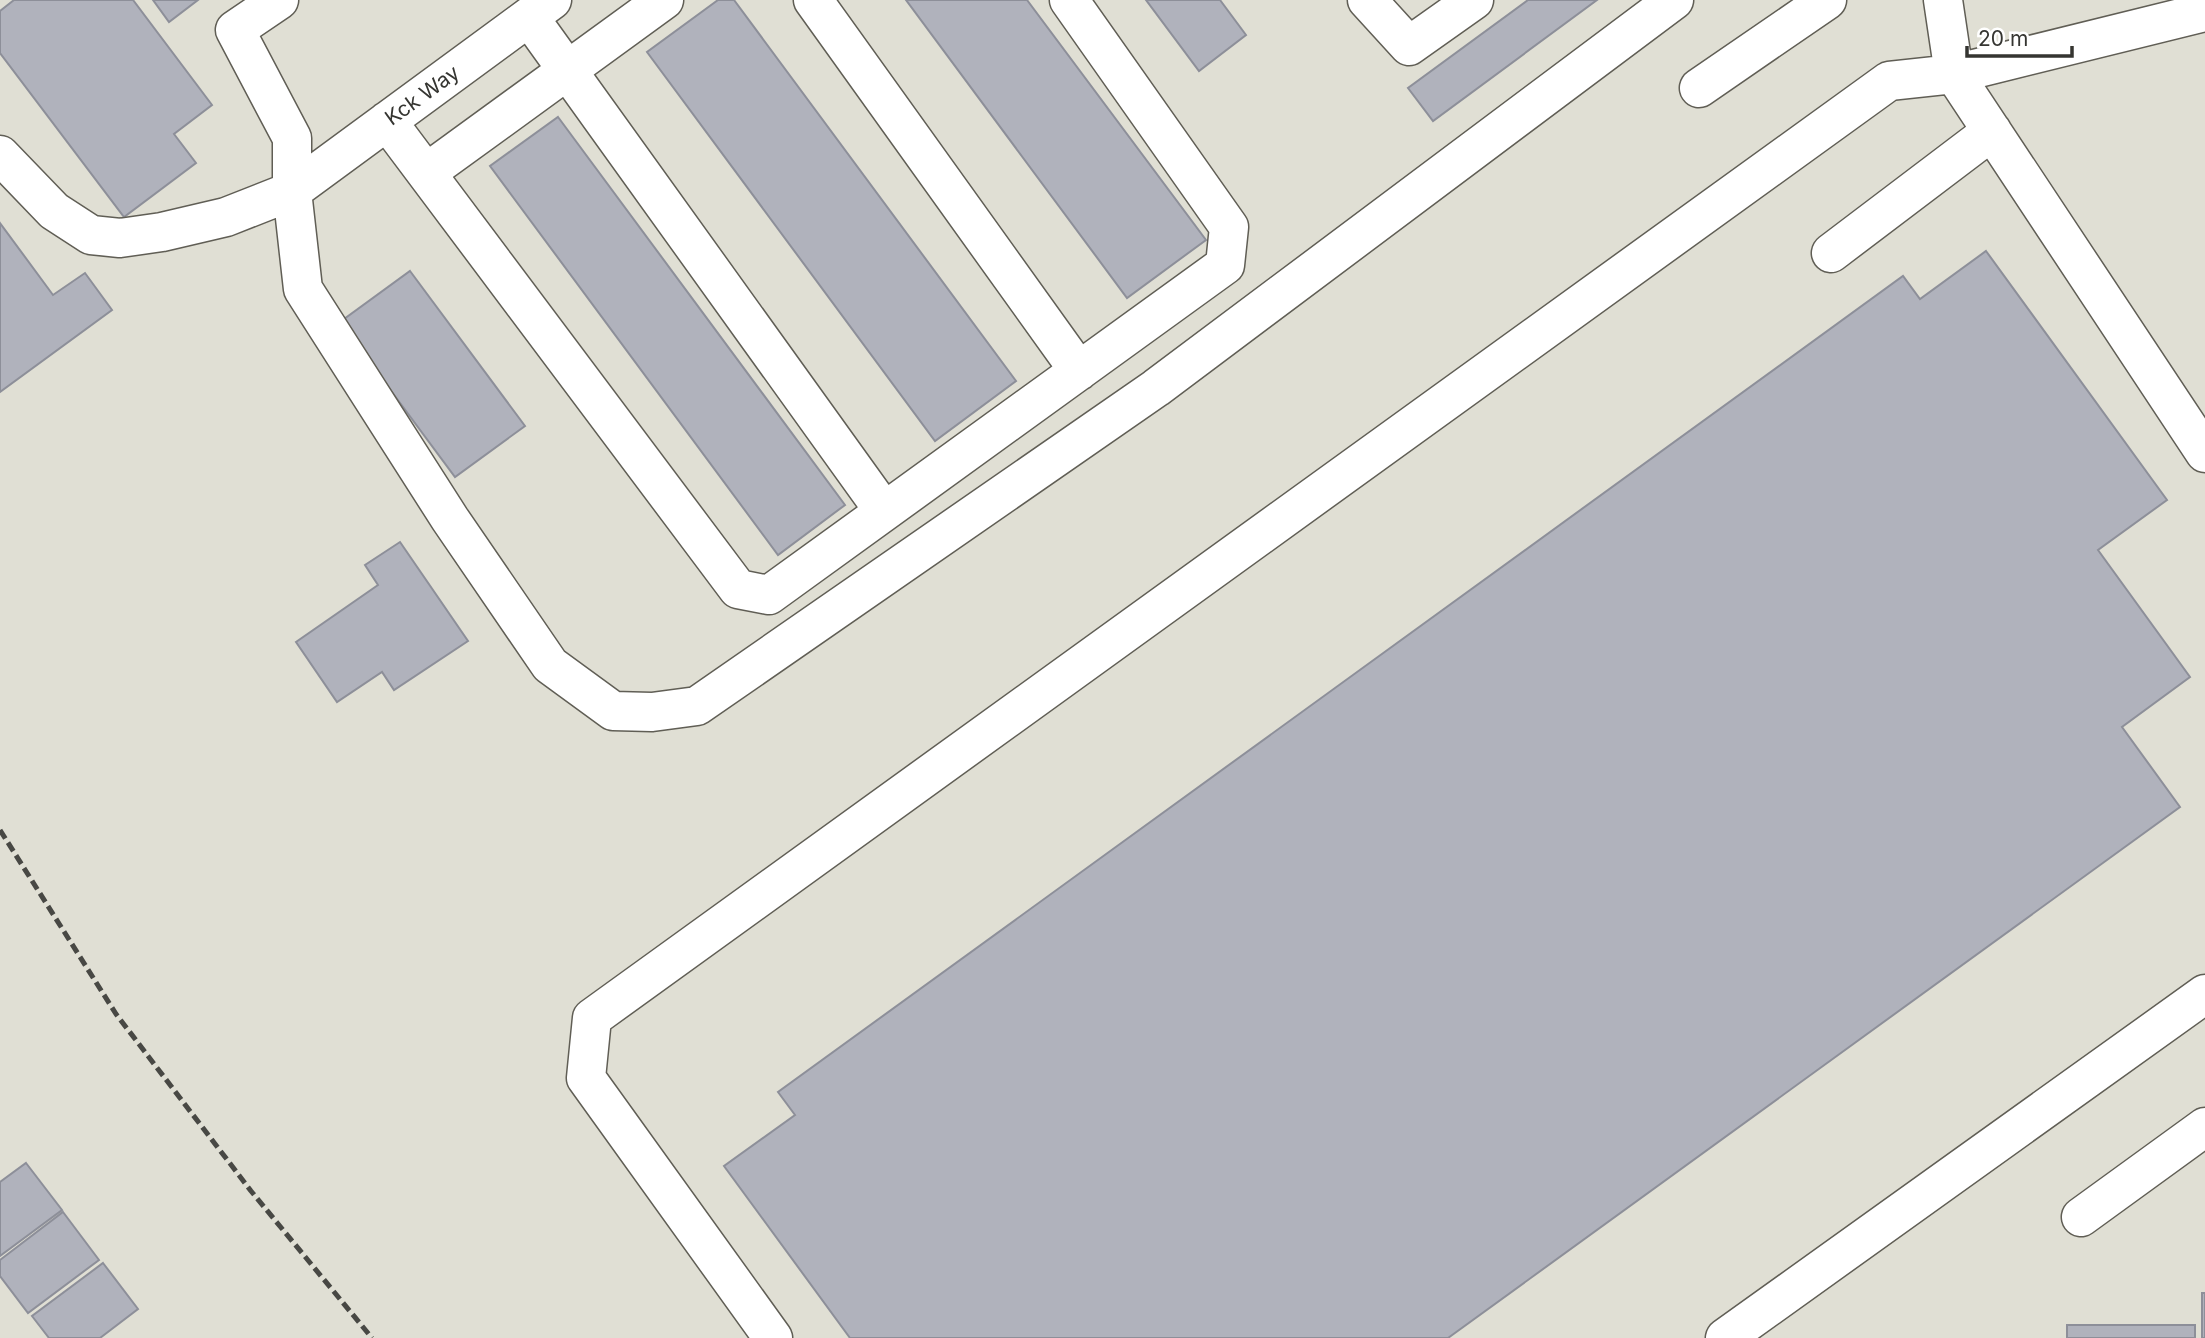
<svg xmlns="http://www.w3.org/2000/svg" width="2205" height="1338" viewBox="0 0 2205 1338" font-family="Inter,sans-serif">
<rect width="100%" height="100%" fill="#e0dfd4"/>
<path fill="#b0b2bc" stroke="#8d8f99" stroke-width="2" d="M14 0H133L212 105 174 134 196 163 124 217 0 53V11Z
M153 0H198L169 22Z
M718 0H734L1016 381 935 441 647 52Z
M906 0H1027L1206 240 1127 298Z
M1146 0H1220L1246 35 1199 71Z
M1528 0H1597L1433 121 1408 88Z
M558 117 845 505 778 555 490 166Z
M0 223 53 295 85 273 112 310 0 392Z
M1986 251 2167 500 2098 550 2190 677 2122 727 2180 807 1448 1338H850L724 1166 795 1115 778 1092 1903 276 1920 299Z
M410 271 525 426 455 477 340 322Z
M400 542 468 641 394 690 382 672 337 702 296 642 378 585 365 565Z
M26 1163 62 1210 0 1256V1182Z
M63 1212 99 1260 28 1313 0 1276V1260Z
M103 1263 138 1309 100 1338H49L32 1316Z
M2202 1293H2205V1338H2202Z
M2067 1325H2195V1338H2067Z"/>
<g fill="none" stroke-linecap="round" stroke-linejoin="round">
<g stroke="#605e55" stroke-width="41">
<path id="minor" d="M279 0 235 30 292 138V191L303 289 450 519 550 665 613 711 652 712 697 706 1156 388 1674 0
M813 0 1079 371
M1367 0 1409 46 1474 0
M1943 0 1954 74 2205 453
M529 17 884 511
M1699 88 1827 0
M387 121 738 589 769 595 1225 265 1229 227 1069 0
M0 155 54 211 91 235 120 238 162 232 226 217 292 191 552 0
M426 173 664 0
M1831 253 1992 131
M2081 1217 2205 1127
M773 1338 586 1078 592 1018 1889 81 1954 74 2205 12
M1725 1338 2205 994"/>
</g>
<use href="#minor" stroke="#fff" stroke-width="38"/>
<path stroke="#484844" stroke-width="5" stroke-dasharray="10 5" stroke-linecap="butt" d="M0 830 116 1014 251 1191 372 1338"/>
</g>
<g text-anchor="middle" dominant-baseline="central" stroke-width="6" stroke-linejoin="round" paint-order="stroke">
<g font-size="21" fill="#353531" stroke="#fff">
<text transform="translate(422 95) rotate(-36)">Kck Way</text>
</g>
</g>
<path d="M1967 46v10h105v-10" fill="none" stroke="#353531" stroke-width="3.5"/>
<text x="1978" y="46" font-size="21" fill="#353531" stroke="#ffffff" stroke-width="5" paint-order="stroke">20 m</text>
</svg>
